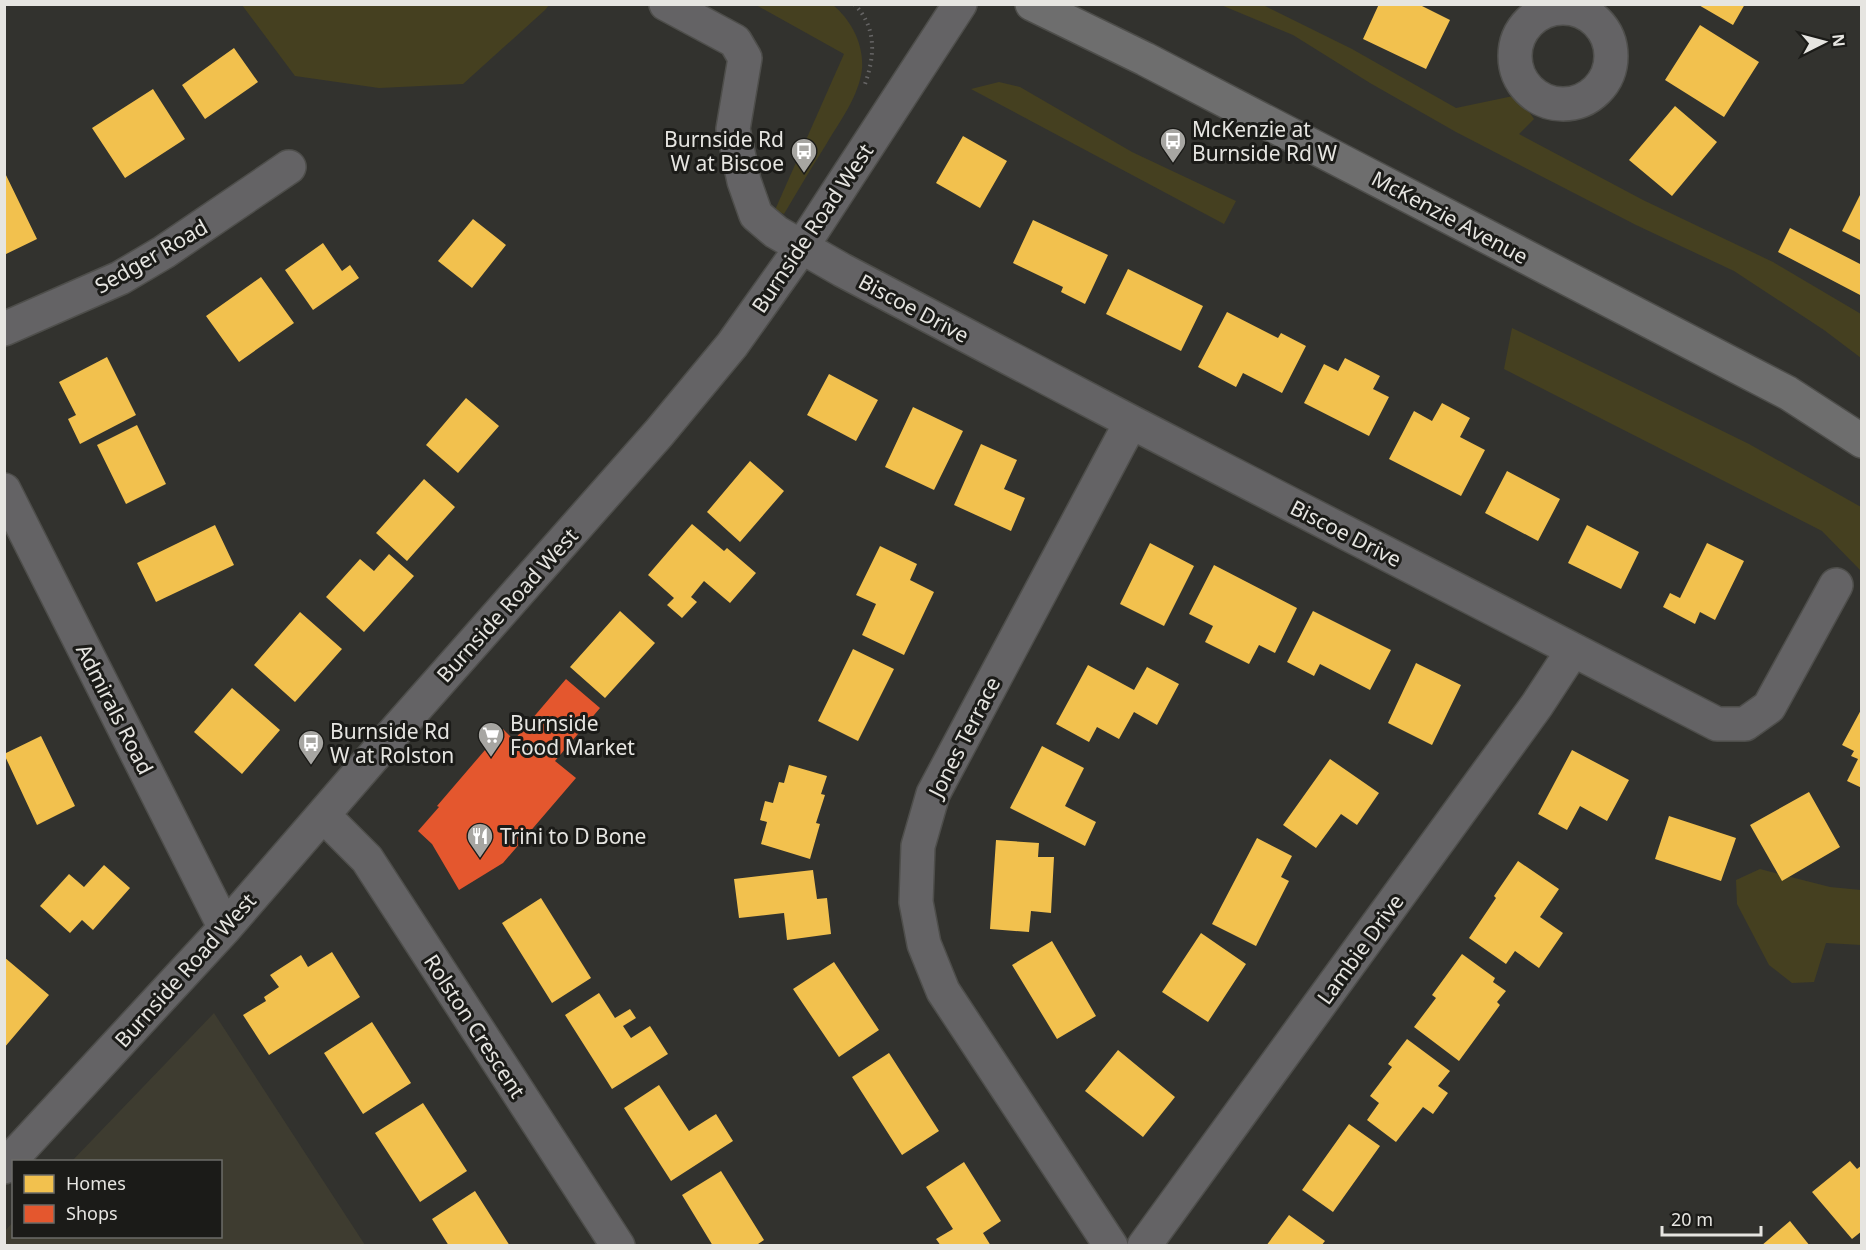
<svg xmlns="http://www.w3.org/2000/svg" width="1866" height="1250" viewBox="0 0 1866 1250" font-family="'Noto Sans',sans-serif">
<rect width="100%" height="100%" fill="#32322e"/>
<path fill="#3e3c30" d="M214 1013 365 1245H5V1231L13 1222 14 1236H220V1162L72 1161Z"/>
<path fill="#454020" d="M242 5H549L545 10 463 84 379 88 295 76Z
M756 5H833C851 20 864 44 862 69 859 96 840 121 827 143 812 167 798 190 784 214L775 210 844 54Z
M1221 5H1263L1352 49 1456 108 1518 95 1534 119 1519 134 1643 200 1773 262 1861 314V358L1824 330 1734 271 1636 225 1456 132 1370 83 1293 35Z
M999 82 1020 87 1132 152 1236 201 1224 224 971 89Z
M1512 328 1749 444 1861 507V571L1822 531 1504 369Z
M1760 869 1830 887 1861 890V945L1826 943 1814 982 1792 983 1769 965 1737 904 1736 880Z"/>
<path fill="#f2c14e" d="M1379 4H1418L1450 20 1426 69 1363 39Z
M1697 4H1745L1733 25Z
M1700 25 1759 62 1724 117 1665 80Z
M234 48 258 82 205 119 182 85Z
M153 89 185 139 125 178 92 128Z
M1675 106 1717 142 1672 196 1629 160Z
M963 136 1007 161 980 208 936 183Z
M4 171 37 239 4 255Z
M1862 191V241L1842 231Z
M473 219 506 245 472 288 438 261Z
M1033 220 1108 255 1085 304 1061 292 1063 287 1013 263Z
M1790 228 1862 265V296L1778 252Z
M323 243 342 271 350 265 359 278 313 310 285 270Z
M1128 269 1203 306 1181 351 1106 314Z
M261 277 294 323 239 362 206 316Z
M1227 312 1278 338 1281 333 1306 346 1282 393 1243 373 1236 387 1198 367Z
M107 357 136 415 80 444 68 419 76 415 59 382Z
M1345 358 1380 376 1373 389 1389 397 1369 436 1304 403 1324 364 1338 371Z
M829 374 878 400 856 441 807 415Z
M466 398 499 426 458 473 426 445Z
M1442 403 1470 418 1460 437 1485 450 1461 496 1389 459 1414 411 1432 421Z
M913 407 963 431 934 490 885 467Z
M137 425 166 484 126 504 97 445Z
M981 444 1017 460 1004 489 1025 498 1011 531 954 505Z
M750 461 784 491 740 542 707 512Z
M1507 471 1560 499 1538 541 1485 513Z
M424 479 455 507 407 561 376 533Z
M692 524 724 551 727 548 756 573 730 603 704 581 691 597 697 602 682 618 667 605 674 598 648 575Z
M215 525 234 565 156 602 137 563Z
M1587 525 1639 552 1621 589 1568 563Z
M1150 543 1194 566 1164 626 1120 604Z
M1707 543 1744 561 1715 620 1700 612 1695 624 1663 607 1670 593 1680 598Z
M880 546 917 564 910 580 934 592 904 655 862 635 876 604 856 595Z
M389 554 414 576 364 632 326 597 360 559 374 571Z
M1214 565 1297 608 1275 653 1259 645 1249 664 1205 642 1213 626 1189 614Z
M620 611 655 643 605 698 570 667Z
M1313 611 1391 650 1370 690 1320 664 1314 676 1287 662Z
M300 612 342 649 295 702 254 665Z
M853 649 894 669 858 741 818 721Z
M1416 663 1461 685 1432 745 1388 723Z
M1088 665 1134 690 1147 667 1179 684 1157 725 1134 712 1119 739 1097 727 1089 742 1056 724Z
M232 688 280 730 242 774 194 732Z
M1862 708V788L1847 781 1858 759 1851 756 1854 751 1842 745Z
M41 736 75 806 37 825 4 754Z
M1042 746 1084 768 1065 806 1096 822 1085 846 1010 808Z
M1572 750 1629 780 1607 821 1580 806 1567 830 1538 814Z
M1330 759 1379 793 1357 825 1341 814 1316 848 1283 825Z
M789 765 827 776 821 794 825 795 816 823 820 824 810 859 761 844 767 822 760 820 765 801 773 803 779 782 784 783Z
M1809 792 1840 847 1782 881 1750 825Z
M1669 816 1736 838 1721 881 1655 859Z
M1257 838 1292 856 1281 877 1289 881 1256 946 1212 924Z
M996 840 1039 843 1038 857H1054L1051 913 1031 911 1029 932 990 929Z
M1518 861 1559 889 1540 917 1563 933 1539 968 1515 951 1506 964 1469 938 1496 898 1494 896Z
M104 865 130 888 93 930 82 920 70 933 40 906 69 874 84 887Z
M813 870 817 899 827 898 831 934 787 940 784 913 739 918 734 879Z
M541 898 591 978 552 1003 502 923Z
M1201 933 1246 964 1208 1022 1162 992Z
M1052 941 1096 1016 1057 1039 1012 965Z
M332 952 360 997 269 1055 243 1015 266 1001 264 997 279 987 270 975 301 955 308 967Z
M1462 954 1495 978 1493 982 1506 991 1497 1002 1500 1005 1459 1061 1414 1027 1436 998 1432 995Z
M4 957 49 995 4 1048Z
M834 962 879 1030 839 1057 793 989Z
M599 993 615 1018 630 1009 636 1018 623 1026 631 1038 650 1026 668 1054 612 1089 565 1015Z
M372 1022 411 1083 363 1114 324 1053Z
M1407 1039 1450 1071 1438 1086 1448 1093 1433 1114 1423 1107 1396 1142 1367 1120 1379 1103 1370 1096 1392 1067 1388 1064Z
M1118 1050 1175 1097 1143 1137 1085 1091Z
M889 1053 939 1131 902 1155 852 1077Z
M659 1085 689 1131 716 1114 733 1141 671 1181 624 1108Z
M423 1103 467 1171 420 1202 375 1133Z
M1349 1124 1380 1146 1333 1212 1302 1190Z
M1850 1161 1857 1169 1862 1165V1231L1852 1239 1812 1192Z
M964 1162 1001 1221 983 1233 991 1246H941L936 1239 953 1229 926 1187Z
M721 1171 764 1240 755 1246H713L682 1195Z
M475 1191 510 1246H449L432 1219Z
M1289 1215 1325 1241 1321 1246H1266Z
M1790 1221 1810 1246H1761Z"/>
<path fill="#e4572e" d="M566 679 600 708 555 761 576 778 503 863 459 890 432 844 418 831 439 807 437 806 503 729 514 740Z"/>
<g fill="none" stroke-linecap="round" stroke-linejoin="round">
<g stroke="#4e4e4b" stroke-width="36">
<path id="minor" d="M666 4 735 41 745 58 733 129 744 181 756 215 776 232 842 270 1131 422 1717 724H1745L1769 707 1836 585
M1515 56a48 48 0 1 1 96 0a48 48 0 1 1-96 0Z
M4 329 120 278 164 252 289 167
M4 490 225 928
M323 815 367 859 618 1246
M4 1167 225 928 399 727 659 433 732 345 801 248 960 4
M1111 1246 943 991 924 944 916 902 918 846 933 794 1131 422
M1144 1246 1537 705 1573 650"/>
</g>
<g stroke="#4e4e4b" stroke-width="36">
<path id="major" d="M1032 4 1145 59 1788 393 1862 441"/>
</g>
<path stroke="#666565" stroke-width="4" stroke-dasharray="1.5 4.5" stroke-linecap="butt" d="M854 4C877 27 875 56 865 84"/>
<use href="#minor" stroke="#646365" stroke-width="33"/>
<use href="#major" stroke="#6e6e6e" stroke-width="33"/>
</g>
<defs>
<g id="bus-pin" transform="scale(1.35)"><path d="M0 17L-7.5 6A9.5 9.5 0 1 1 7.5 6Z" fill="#a7a6a2" stroke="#1b1b18"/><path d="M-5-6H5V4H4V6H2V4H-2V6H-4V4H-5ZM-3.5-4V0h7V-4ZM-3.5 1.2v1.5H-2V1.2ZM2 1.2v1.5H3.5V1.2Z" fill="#fff"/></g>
<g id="supermarket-pin" transform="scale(1.35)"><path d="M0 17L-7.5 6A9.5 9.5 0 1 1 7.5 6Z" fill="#a7a6a2" stroke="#1b1b18"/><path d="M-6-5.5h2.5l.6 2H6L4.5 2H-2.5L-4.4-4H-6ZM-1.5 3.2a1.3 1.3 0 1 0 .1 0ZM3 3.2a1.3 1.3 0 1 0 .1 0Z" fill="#fff"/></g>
<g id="restaurant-pin" transform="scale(1.35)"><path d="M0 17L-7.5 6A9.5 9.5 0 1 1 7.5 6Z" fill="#a7a6a2" stroke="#1b1b18"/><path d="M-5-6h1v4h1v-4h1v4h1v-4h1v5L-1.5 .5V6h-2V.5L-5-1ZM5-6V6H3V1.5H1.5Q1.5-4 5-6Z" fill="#fff"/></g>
</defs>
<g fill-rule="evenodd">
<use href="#bus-pin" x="1173" y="141"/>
<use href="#bus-pin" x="804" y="151"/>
<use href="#supermarket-pin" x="491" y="735"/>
<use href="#bus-pin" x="311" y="743"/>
<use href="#restaurant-pin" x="480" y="836"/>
</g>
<g text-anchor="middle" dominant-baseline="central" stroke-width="6" stroke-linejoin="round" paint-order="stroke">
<g font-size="21" fill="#e6e5e1" stroke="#1b1b18" text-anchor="start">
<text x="1192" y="129">McKenzie at<tspan x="1192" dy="24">Burnside Rd W</tspan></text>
<text x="784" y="139" text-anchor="end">Burnside Rd<tspan x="784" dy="24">W at Biscoe</tspan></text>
<text x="510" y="723">Burnside<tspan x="510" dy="24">Food Market</tspan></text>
<text x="330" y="731">Burnside Rd<tspan x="330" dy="24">W at Rolston</tspan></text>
<text x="500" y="836">Trini to D Bone</text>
</g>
<g font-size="21" fill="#e6e5e1" stroke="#1b1b18">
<text transform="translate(1450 217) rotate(28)">McKenzie Avenue</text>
<text transform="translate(812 228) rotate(-56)">Burnside Road West</text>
<text transform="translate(151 256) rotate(-30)">Sedger Road</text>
<text transform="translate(914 308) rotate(28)">Biscoe Drive</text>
<text transform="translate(1346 533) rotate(27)">Biscoe Drive</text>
<text transform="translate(507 605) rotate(-48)">Burnside Road West</text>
<text transform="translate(115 709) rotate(63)">Admirals Road</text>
<text transform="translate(964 737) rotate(-63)">Jones Terrace</text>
<text transform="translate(1360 949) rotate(-54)">Lambie Drive</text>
<text transform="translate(185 970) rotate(-48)">Burnside Road West</text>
<text transform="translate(475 1026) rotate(57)">Rolston Crescent</text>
</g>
</g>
<rect width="1866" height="1250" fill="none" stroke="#e6e5e1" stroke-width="12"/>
<rect x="12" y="1160" width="210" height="78" fill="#1b1b18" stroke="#6c6c68" stroke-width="1.5"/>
<rect x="24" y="1175" width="30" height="18" fill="#f2c14e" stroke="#6c6c68" stroke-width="1.5"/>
<text x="66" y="1190" font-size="18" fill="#e6e5e1">Homes</text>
<rect x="24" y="1205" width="30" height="18" fill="#e4572e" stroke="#6c6c68" stroke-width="1.5"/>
<text x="66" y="1220" font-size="18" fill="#e6e5e1">Shops</text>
<g transform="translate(1824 42) rotate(84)" stroke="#1b1b18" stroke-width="4.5" paint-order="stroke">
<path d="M0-4.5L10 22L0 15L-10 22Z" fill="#e6e5e1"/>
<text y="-9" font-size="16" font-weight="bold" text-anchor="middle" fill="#e6e5e1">N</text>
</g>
<path d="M1662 1226v9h99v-9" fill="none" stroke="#e6e5e1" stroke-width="3"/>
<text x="1671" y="1226" font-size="18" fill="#e6e5e1" stroke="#1b1b18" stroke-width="4.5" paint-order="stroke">20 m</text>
</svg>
